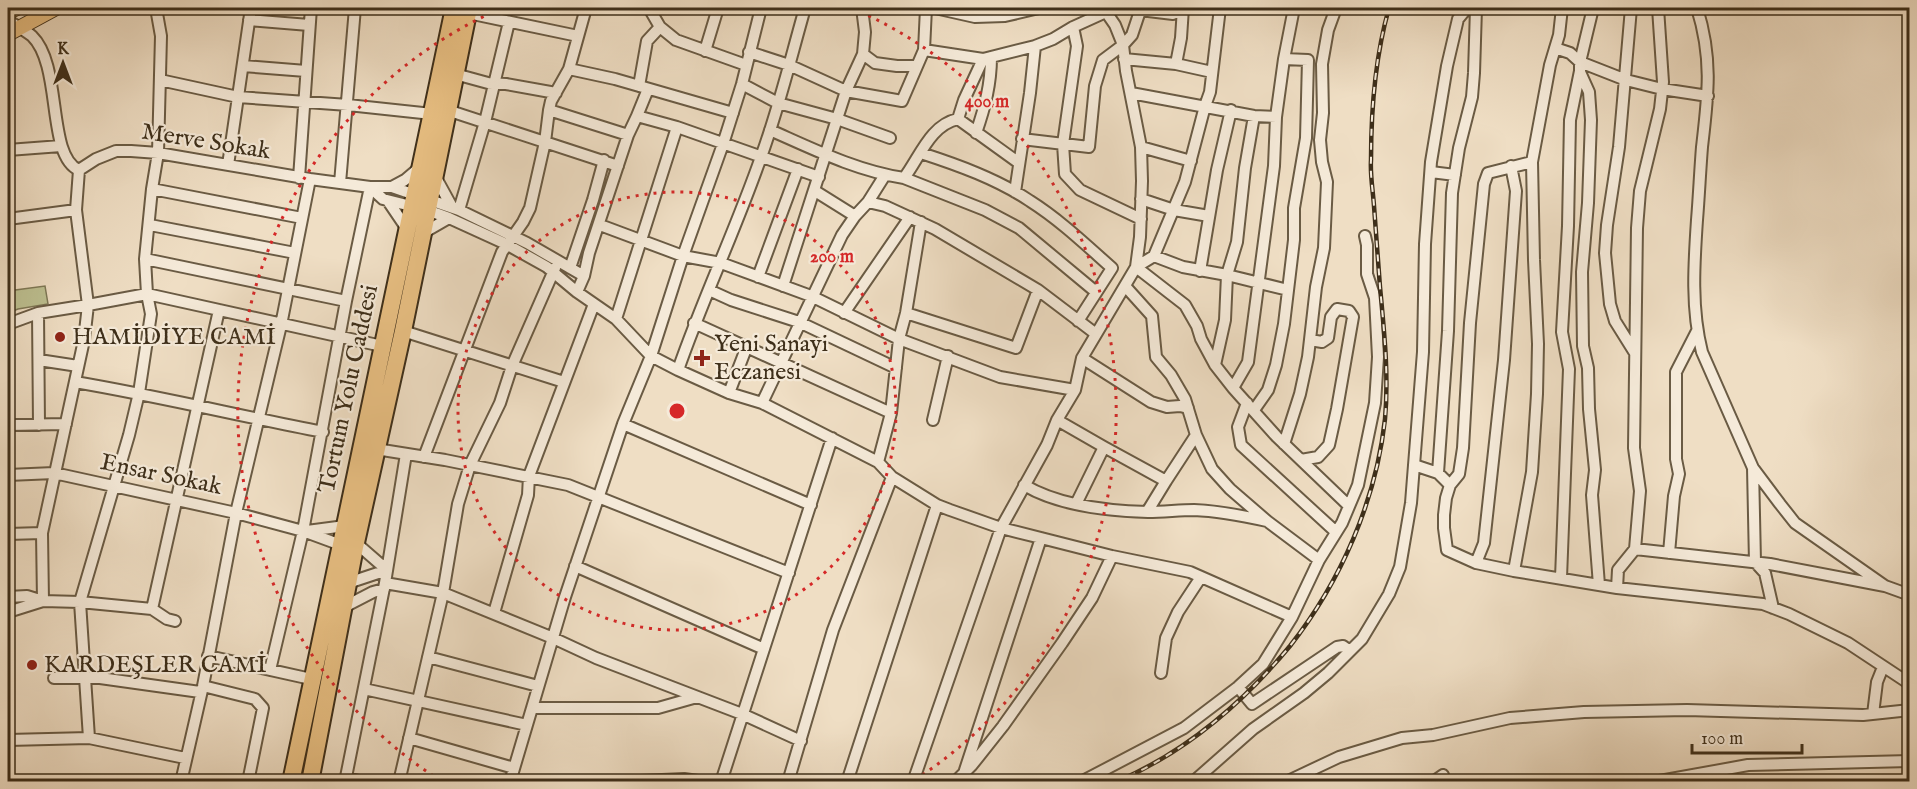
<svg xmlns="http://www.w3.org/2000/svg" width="1917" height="789" viewBox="0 0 1917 789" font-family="'IM FELL English',serif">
<rect width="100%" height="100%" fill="#efdec4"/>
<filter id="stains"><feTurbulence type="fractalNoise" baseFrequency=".00333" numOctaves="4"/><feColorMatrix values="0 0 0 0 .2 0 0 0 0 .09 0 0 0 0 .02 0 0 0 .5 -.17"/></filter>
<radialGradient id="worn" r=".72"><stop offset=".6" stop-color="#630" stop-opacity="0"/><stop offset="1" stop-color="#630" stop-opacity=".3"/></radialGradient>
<path fill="#bdc091" stroke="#7e7856" stroke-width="1.5" d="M45 286 48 304 18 309 8 313V291Z"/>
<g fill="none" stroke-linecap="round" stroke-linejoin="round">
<g stroke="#6a5b44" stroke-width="14">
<path id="minor" d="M649 8 660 27 676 40 746 65
M862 8 865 32 863 54 846 91 902 101 924 50 926 8
M935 8 975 17 1005 16 1039 8
M1220 8 1210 92 1205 106 1185 182 1154 256 1136 267 1185 305 1197 326 1201 339 1215 365 1233 388 1277 437 1349 506
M1593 8 1580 62 1626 80 1662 89 1708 96
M1631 8 1619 147 1607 225 1605 253 1610 304 1615 321 1635 353
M1697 8C1713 59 1708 96 1702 147 1700 172 1699 196 1697 220 1694 264 1691 309 1702 352L1753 468 1780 504 1795 523 1885 586
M1140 10 1173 14 1182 9
M468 13 578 36
M249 20 309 25
M8 21C15 25 25 30 32 36 63 66 46 156 79 170
M1073 27 1077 46 1063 144 1065 174 1080 190 1141 219
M1555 48 1570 53 1580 62V71L1570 120 1568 226 1562 332 1569 369 1561 578
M924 50 983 59 1035 46 1053 39 1073 27 1106 12 1108 8
M705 51 718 8
M749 52 789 65 846 91 783 286
M863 54 875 63 897 66H917
M1124 59 1176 64 1181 38 1183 8
M1176 64 1212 72
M243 66 306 71
M569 69 615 79 733 113
M1580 72 1589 92 1591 120 1588 203 1582 272 1583 346 1588 368 1589 409 1595 470 1592 495 1599 585
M455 74 488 83 506 84 556 93
M160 80 238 97 348 105 432 114
M742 84 778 103 837 119 890 138
M639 86 647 41 660 27
M1131 93 1254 116 1276 117
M447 110 618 166
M549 110 628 135 637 116 677 127 616 319
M637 116 648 89
M958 119 1019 163
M677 127 819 177
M770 130C813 149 857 171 904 178 920 157 930 125 958 119L964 100 983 59
M976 133C985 107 991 84 991 57
M1022 139 1089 147 1095 86 1103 60 1123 45 1132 35 1141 8
M1141 147 1191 161
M8 150 61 146
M921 153C958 165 997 179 1030 201 1060 220 1086 245 1112 268L1078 321
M1532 162 1488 173 1484 184 1470 323 1463 448 1459 474 1450 485 1446 498 1444 515V528L1447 550 1476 563 1514 571 1617 588 1763 604 1789 614 1848 643 1910 684
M228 165 251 8
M1431 172 1455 175
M435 176 452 207
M299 178 311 8
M904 178 985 210 1019 228 1096 292
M340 183 355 8
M370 187 383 199 427 210 449 218 506 244 547 267 577 292 616 319 651 356 678 370 729 393 762 403 878 462 892 477 937 505 950 510 1001 528 1041 538 1112 556 1190 572 1292 617
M392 187 405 180 419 168
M152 189 302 218
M815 191 855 216
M1015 192 1030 93 1035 46
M1141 199 1174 210 1209 216
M388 201 407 229
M868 202 885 175
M459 210 485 122 509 22
M8 219 76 210
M150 225 295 253
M600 225 683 256 721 263 811 296 899 339 1000 377 1075 390
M423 233 449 218
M1154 256 1183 267 1227 275 1288 290
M145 259 346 301
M570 268 593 200 604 160
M1200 271 1217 170 1231 110
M584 276 589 253 628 135
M758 277 798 169
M1125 286 1152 316 1156 357 1171 375 1185 399 1196 435 1212 469 1230 489 1267 521 1319 560
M709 290 731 300 799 322 896 368
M38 313 39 425
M844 313 910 217
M906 313 1016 348 1038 290
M694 323 891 413
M8 324 38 313 88 305 147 294 382 346
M403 331 564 382
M1082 358 1151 402 1167 407 1180 406 1188 408
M39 360 78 366
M1215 365 1225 320 1227 275 1237 242 1245 168 1254 116
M678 370C703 298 736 229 761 157 779 108 791 57 805 8
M75 382C158 396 240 416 323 432
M1233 388 1248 362 1274 166 1276 117 1284 59 1294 8
M729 393 747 346
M762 403 842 235 855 216 868 202 885 206 935 229 1038 290 1096 334
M1247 403 1238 427 1241 445 1336 532
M1254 410 1268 390 1276 365 1284 324 1294 240V208L1306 138 1308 60 1284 59
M933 420 948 356
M1057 420 1104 447 1166 481 1196 435
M623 424 811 505
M8 425 66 424
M1284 444 1300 394 1308 357 1316 287 1324 248 1327 182 1322 162 1320 140 1323 113 1322 64 1328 30 1336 8
M376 449 445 460 568 485 789 573
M424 457 502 252 523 222 530 208 545 142 549 110 551 101 569 69 586 8
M1301 460 1318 457 1329 445 1337 409 1353 317 1349 311 1337 309 1331 317 1328 338 1322 342 1310 340
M878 462 891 413 899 339 906 313 921 222
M1414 465 1438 473 1450 485
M1753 468 1755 562 1765 573 1773 608
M1438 473 1448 331 1452 193 1459 148 1472 97 1474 73 1476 8
M8 475 54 473 236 513 303 531 341 545
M1024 485C1059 506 1108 511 1148 512 1164 512 1179 510 1194 510 1218 511 1244 516 1267 521
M1076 504 1104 447
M1147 512 1166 481
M307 531 345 526
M8 534 42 533
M1635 549 1770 564 1885 586 1910 595
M1669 553 1674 496 1679 474 1676 459V372L1697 331
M1476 563 1484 543 1504 360 1516 191 1511 166
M575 566 764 649
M1514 571 1532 472 1537 394 1538 344 1534 260 1532 162 1550 65 1559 35 1562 8
M348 583 387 570 356 543
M385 583 443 593 553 638 596 658 742 714 801 741
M1617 588 1618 570 1635 549 1640 491 1634 448 1637 228 1640 191 1660 109 1663 82 1658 8
M8 597 27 596 43 601 80 602 152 609 167 619 175 621
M43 601 42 533 84 340 88 305 76 210 79 170 96 159 116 151H131L158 153 310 179 370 187H392L459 210 527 243 584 276 577 292
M340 606 344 607 373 592 384 589
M152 609 219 310
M8 612 43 601
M494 613 528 495 529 476 594 304
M208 656 311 679
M428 657 538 686
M270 670 303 531 346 301 370 187
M1161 673 1166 638 1178 612 1201 577
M54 678H100L200 692
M203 686 255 699 263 708 248 782
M1238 687 1252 704 1337 647 1343 646 1350 651
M364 689 527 725
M532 708H658L697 697
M1873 714 1877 682 1883 667
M89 738 80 602 129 435 139 393 151 314 147 294 145 259 152 189 158 153 161 36 156 8
M409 738 514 768
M8 740 89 738 185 758
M965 770 1041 538
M346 778 364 782
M181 782 203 686 236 513 281 325 310 179
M345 782 385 583 406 454
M399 782 443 593 458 504 470 465 500 403 512 366 555 268
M510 782 565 597 623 424 651 356 683 256 723 144 742 84 761 8
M618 782 684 779 705 782
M721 782 832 438
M788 782 833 630 892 477
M847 782 937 505
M913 782 1001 528 1047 445 1057 420 1075 390 1082 358 1136 267 1140 237 1142 181 1141 147 1126 71 1123 45 1115 25 1106 12
M955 782 972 765 1003 726 1062 643 1092 598 1112 556
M1081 782 1184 728 1238 687 1263 664 1292 617 1319 560 1342 523 1358 485 1375 403 1378 357 1375 298 1367 274V245L1365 236
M1193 782 1253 729 1304 693 1328 673 1362 639 1389 594 1400 567 1411 503 1423 352 1425 244 1431 162 1447 66 1458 19 1467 8
M1286 782 1339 757 1402 738 1433 735 1510 718 1584 712 1687 710 1863 715 1910 710
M1433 782 1443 775
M1654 782 1748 765 1910 761"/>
</g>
<g stroke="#3e2f1a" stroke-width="16">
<path id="major" d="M8 12 17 8
M8 34 56 8"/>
</g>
<g stroke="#3e2f1a" stroke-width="20">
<path id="highway" d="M291 782 454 8
M310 782 355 547 403 331 469 8"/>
</g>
<use href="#minor" stroke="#f5ead9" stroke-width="10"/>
<use href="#major" stroke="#e8bf82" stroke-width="14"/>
<use href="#highway" stroke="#e8bf82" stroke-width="16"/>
<g stroke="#3e2f1a" stroke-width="4.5">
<path id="rail" d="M1116 782C1186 752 1242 704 1290 646 1341 581 1376 501 1385 419 1389 375 1384 330 1380 287 1378 260 1376 233 1374 206 1373 191 1370 175 1371 160 1371 109 1375 57 1389 8"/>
</g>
<use href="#rail" stroke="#f5ead9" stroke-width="2" stroke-dasharray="7" stroke-linecap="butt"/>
</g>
<g fill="none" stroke="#d62828" stroke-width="3" stroke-dasharray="3 6">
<circle cx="677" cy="411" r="219"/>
<path d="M441 781A439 439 0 0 1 502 8M852 8A439 439 0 0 1 913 781"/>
</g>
<g fill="#8f2418" stroke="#f5ead9" stroke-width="2">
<circle cx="60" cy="337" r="6"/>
<path d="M699 349h6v6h6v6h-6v6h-6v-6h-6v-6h6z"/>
<circle cx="32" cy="665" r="6"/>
</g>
<g text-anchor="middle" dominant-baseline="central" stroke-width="4.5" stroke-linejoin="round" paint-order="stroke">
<g font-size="24" fill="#3e2f1a" stroke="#f5ead9">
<text transform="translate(206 142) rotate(9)">Merve Sokak</text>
<text transform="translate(349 389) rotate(-78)">Tortum Yolu Caddesi</text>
<text transform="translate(161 475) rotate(12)">Ensar Sokak</text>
</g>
<g font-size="24" fill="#3e2f1a" stroke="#f5ead9" text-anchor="start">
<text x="72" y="337">HAMİDİYE CAMİ</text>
<text x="714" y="344">Yeni Sanayi<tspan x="714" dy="28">Eczanesi</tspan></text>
<text x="44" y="665">KARDEŞLER CAMİ</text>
</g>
</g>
<circle cx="677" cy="411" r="9" fill="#d62828" stroke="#f5ead9" stroke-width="3"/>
<g font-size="18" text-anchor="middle" font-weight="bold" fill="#d62828" stroke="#f5ead9" stroke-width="4.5" stroke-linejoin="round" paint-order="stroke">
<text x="987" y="107">400 m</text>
<text x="832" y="262">200 m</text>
</g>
<rect width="1917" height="789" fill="none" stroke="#efdec4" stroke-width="30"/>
<rect x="9" y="9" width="1899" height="771" fill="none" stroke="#3e2f1a" stroke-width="3"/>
<rect x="15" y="15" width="1887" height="759" fill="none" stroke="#3e2f1a" stroke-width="1.5"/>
<g transform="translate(63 63)" stroke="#f5ead9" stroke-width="4.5" paint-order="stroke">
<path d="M0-4.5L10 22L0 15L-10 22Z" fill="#3e2f1a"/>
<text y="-9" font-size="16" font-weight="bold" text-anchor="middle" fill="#3e2f1a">K</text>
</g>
<path d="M1692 744v9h110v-9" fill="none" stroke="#3e2f1a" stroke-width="3"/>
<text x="1701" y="744" font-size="18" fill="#3e2f1a" stroke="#f5ead9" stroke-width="4.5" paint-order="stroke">100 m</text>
<rect width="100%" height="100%" filter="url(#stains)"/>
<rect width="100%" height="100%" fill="url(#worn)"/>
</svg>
